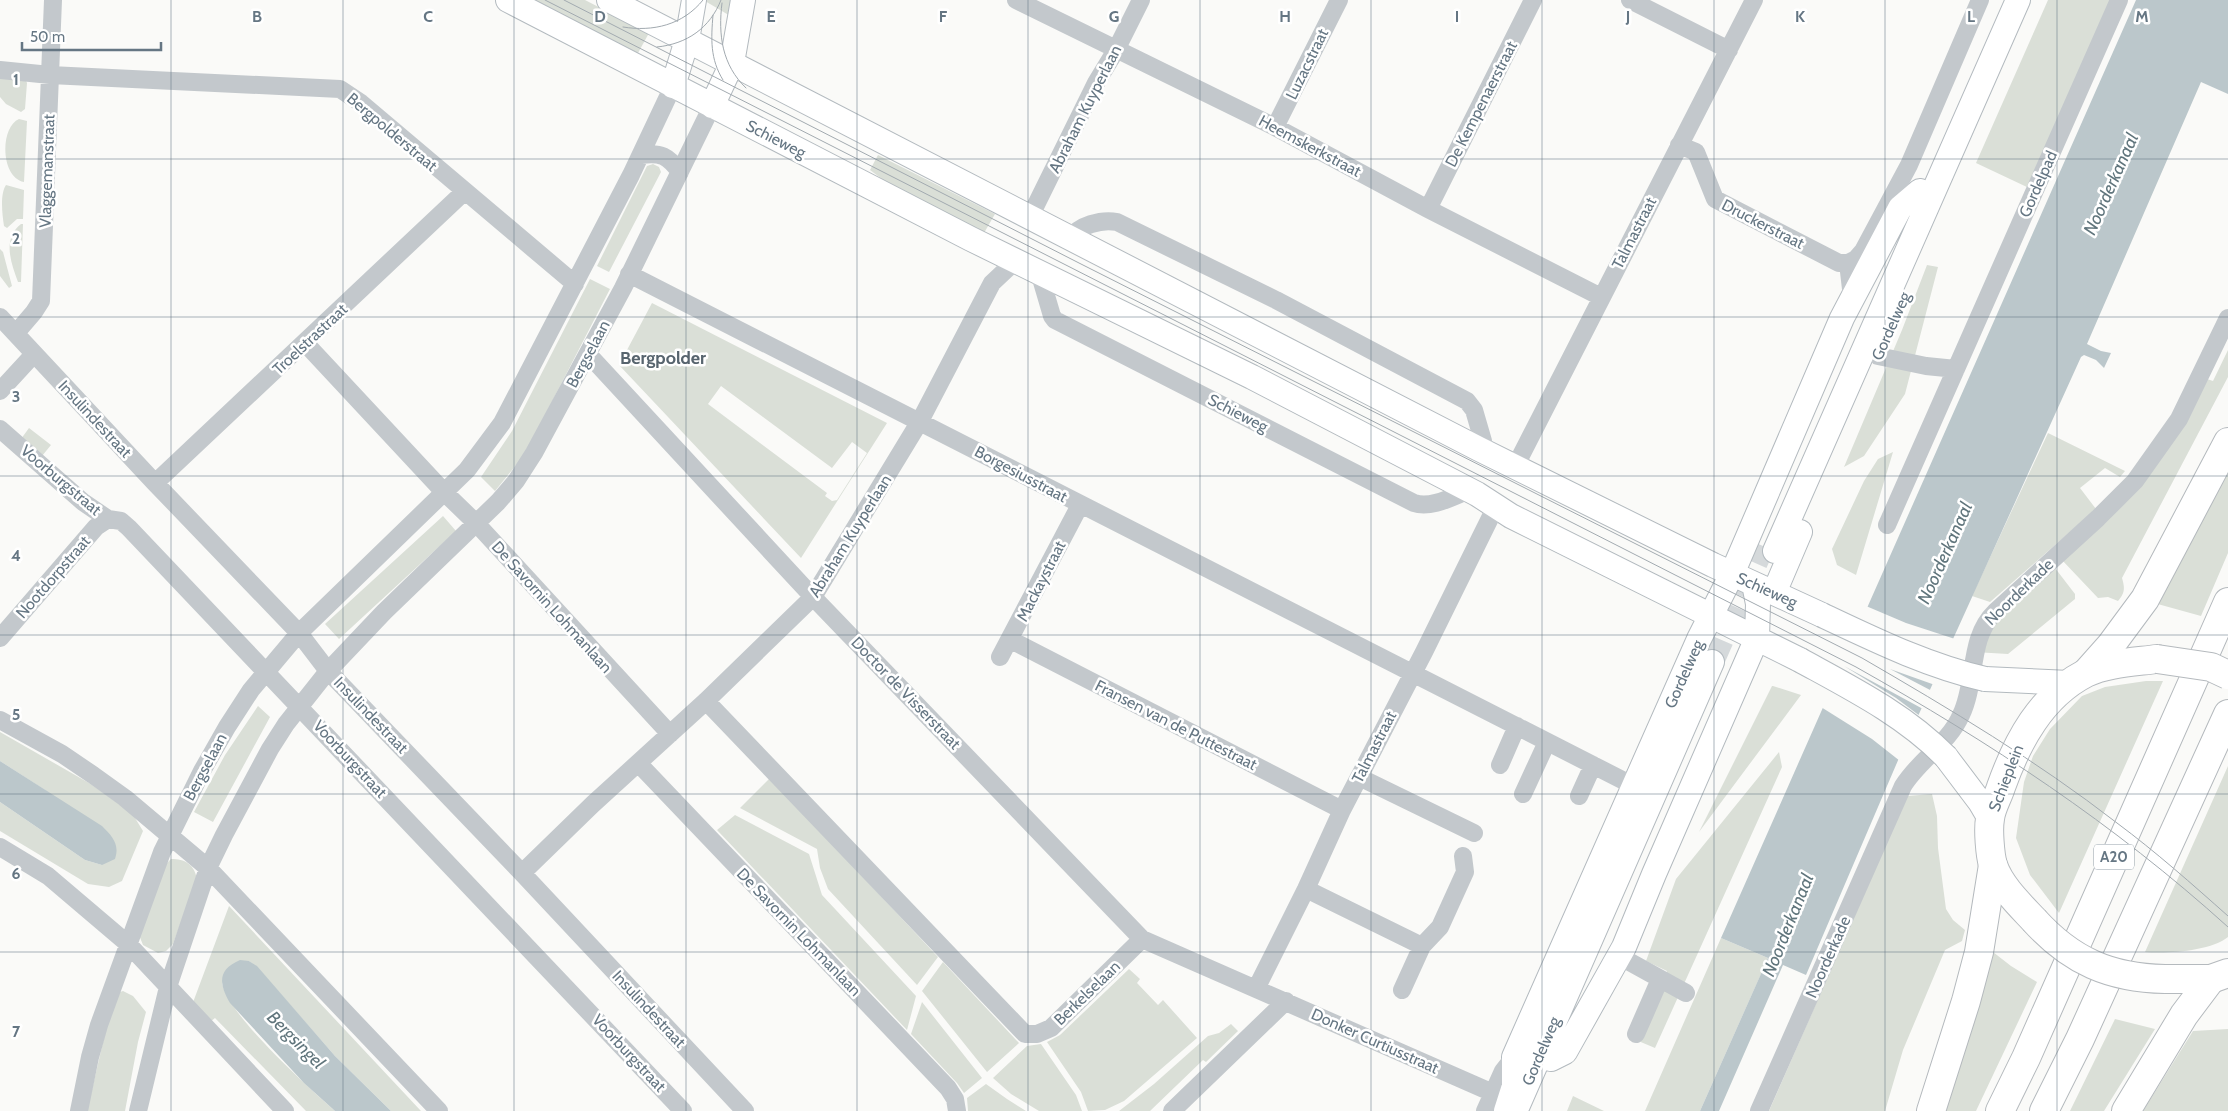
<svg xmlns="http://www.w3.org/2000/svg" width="2228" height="1111" viewBox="0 0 2228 1111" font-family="Cabin,sans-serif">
<rect width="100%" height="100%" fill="#fafaf8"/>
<path fill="#dadfd7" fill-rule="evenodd" d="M533 0H585L649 33 638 53Z
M706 0H734L732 17 705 1Z
M2048 0H2114L2029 188 1976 163Z
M0 75 25 78 27 83 25 109 21 112 6 104 0 97Z
M19 119 27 121 24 182C0 177 0 127 19 119Z
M878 155 995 214 984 233 890 185 870 170Z
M653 164 659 167 661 172 609 272 597 266 647 166Z
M6 185 24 190 23 219H17L7 228 4 226C2 213 0 194 6 185Z
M21 224H23L21 282H18C11 263 2 239 21 224Z
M0 249 3 252 12 286 9 288 0 276Z
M1927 265 1938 267 1905 394 1864 456 1844 467 1902 330Z
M590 279 610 289 525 454 495 491 481 477 512 431Z
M652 303 887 423 801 558 619 365ZM721 386 832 468 852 442 867 453 837 500 832 501 825 496 827 493 708 404Z
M2228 350V377L2122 578C2125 588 2125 593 2118 601L2108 597 2098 598 2061 559 2207 379 2213 381Z
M29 428 51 445 42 456 21 439Z
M2048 433 2125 471 2120 477 2105 468 2080 488 2096 509 1990 602 1972 596Z
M1893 452 1856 575 1837 565 1832 549 1864 481 1878 459Z
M2228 453V553L2201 616 2154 603Z
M443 516 456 531 339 639 325 624Z
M2055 568 2075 594V599L2008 654 1974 652 1983 632Z
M2146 681H2163L2059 913 2030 875 2016 838 2024 782 2033 756 2050 729 2082 696 2105 687Z
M1773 686 1801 695 1699 832 1772 686Z
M258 706 270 717 213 822 194 812 225 755Z
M0 732 89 783 132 813 143 831 122 881 109 887 88 884 0 831V802L85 860 102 865 45 790 0 761Z
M1779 752 1782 767 1655 1048 1636 1040 1667 971 1646 961 1676 879Z
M2228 766V937C2211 951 2167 954 2145 952Z
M770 778 938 957 917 985 828 889 820 868 817 849 740 808Z
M1932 794 1937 816 1938 848 1946 909 1953 920 1965 930 1962 941 1945 950 1903 1050 1885 1111H1769L1907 796Z
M735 815 809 854 822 895 916 996 907 1030 717 830Z
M171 859C185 859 194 864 197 879L173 944 166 951 158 953 143 945 139 935 164 866Z
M229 906 421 1111H391L335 1056 257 967 249 961 222 983C228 1015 308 1087 335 1111H306L215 1018 210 1022 192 1005Z
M1721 938 1768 958 1761 974 1700 1111H1645Z
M1984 945 2011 966 2037 982 1976 1111H1941Z
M943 962 1019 1043 987 1072 922 991Z
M1129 969 1140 979 1137 983 1158 1005 1163 1000 1197 1038 1124 1101 1105 1110 1088 1111 1081 1092 1047 1042 1060 1035Z
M123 991 133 996 146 1012 138 1042 125 1111H87L107 1025 120 992Z
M922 1002 982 1078 964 1093 957 1083 911 1034Z
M2115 1019 2155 1029 2104 1111H2070Z
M1231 1024 1238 1031 1206 1062 1203 1060 1150 1111H1119L1154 1084 1208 1036 1219 1033Z
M2228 1029V1111H2143L2193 1031Z
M1041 1044 1076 1095 1082 1111H1039L1011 1094 993 1078 1027 1046Z
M986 1084 1007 1099 1026 1111H968L967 1098Z
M1573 1096 1604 1111H1567Z"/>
<path fill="#bbc7cb" d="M2136 0H2228V94L2201 82 2087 344 2101 351 2111 353 2104 368 2096 360 2084 355 2081 357 1899 758 1806 975 1783 965 1719 1111H1700L1768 958 1721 938Z
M0 761 102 826C112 836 120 844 115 859L102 865 85 860 0 802Z
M240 960 249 961 257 966 335 1056 391 1111H335L304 1083 230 1003C219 984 217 970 240 960Z"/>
<path fill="#fafaf8" d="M1866 606 1906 623 1955 639 1935 685 1890 669 1932 691 1923 709 1844 666 1896 698 1920 716 1900 761 1872 739 1821 707Z"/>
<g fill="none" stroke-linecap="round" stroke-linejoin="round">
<path stroke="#d5d9db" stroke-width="24" stroke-dasharray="24 12" stroke-linecap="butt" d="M1712 662 1763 546"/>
<g stroke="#b3babf" stroke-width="26">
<path id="secondary" d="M508 0 971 239 1252 377 1477 494 1511 516 1800 660
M609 0 1479 449 1713 565 1822 615
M673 86 687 40 694 0
M712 106 732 63 743 0
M1775 551 2018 0
M1774 593 1800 532
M1985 679 2070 683
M1946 757 1980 802 1990 819
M1551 1059 1565 1052 1624 947 1654 874 1757 638 1758 604 1754 584
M1518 1105 1712 662
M1506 1111 1514 1086V1057L1699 639 1732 574 1842 318 1900 208 1920 191"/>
</g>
<g stroke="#b5babe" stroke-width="30">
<path id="primary" d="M2034 920C2019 904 2000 886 1993 865 1990 855 1988 829 1990 819 1991 808 1998 797 2001 787 2017 742 2041 696 2086 673 2106 663 2134 662 2157 659
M2165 979H2211L2228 973"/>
</g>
<g stroke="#b4b9bd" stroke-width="30">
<path id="highway" d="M2087 672 2111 645 2145 599 2228 442
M1931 1111 1966 1001 1979 952 1993 865
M2000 1111 2026 1058 2228 602
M2044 1111 2080 1039 2228 714
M2126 1111 2184 1015 2211 979"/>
</g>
<path stroke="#c3c8cc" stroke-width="18" d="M1016 0 1275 127 1428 209 1601 297
M1630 0 1729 50
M0 70 50 75 340 89 361 103 575 284
M1275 127 1339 0
M1679 145 1696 152 1715 199 1839 263H1848
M641 155C661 152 668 156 680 172
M1428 209 1533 0
M1030 217 1096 83 1116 50 1141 0
M1070 239C1078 225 1102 219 1117 222L1276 300 1467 401 1474 410 1483 441 1479 449
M629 274 1634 786
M1045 275 1042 282 1052 316 1055 320 1414 503C1428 508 1446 500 1460 494L1463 487
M1856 292 1851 289 1848 263 1856 259 1863 251 1909 165 1980 0
M0 317 155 483 299 633 328 671 522 873 745 1111
M16 333 34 312 41 301 53 0
M306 344 444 492 476 523 670 734
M588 354 813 597 1142 939 1493 1093
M1878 356 1926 366 1956 369
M0 391 34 354
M0 429 83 502 108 519 121 521 129 528 683 1111
M1515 467 1754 0
M155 483 464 192
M1887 525 2119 0
M0 638 96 527 108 519
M1011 640 1342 810
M1000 657 1080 505
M706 701 1025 1034H1037L1051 1028 1142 939
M0 720 62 754 93 775 125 798 208 868 439 1111
M639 764 948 1088 955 1099 957 1111
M1500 765 1517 726
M1359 777 1474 833
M1523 794 1547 742
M1579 796 1593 765
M0 847 48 876 128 944 285 1111
M522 873 593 804 706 701 813 597 920 421 992 283 1009 267 1013 260
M1306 889 1422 946 1402 990
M1422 946 1440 927 1465 872 1463 856
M1619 956 1686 993
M1256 989 1306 889 1342 810 1424 652 1496 506
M1636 1034 1660 979
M79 1111 90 1057 99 1025 162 852 202 771 227 727 251 690 299 633 467 470 502 423 631 175 673 86
M138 1111 168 987 208 868 224 835 270 749 286 724 328 671 384 612 498 502 516 481 534 453 623 288 712 106
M1172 1111 1286 1001
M1485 1111 1503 1071 1514 1057
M1759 1111 1903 786C1919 760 1949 743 1961 715 1977 682 1968 638 1995 612L2098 518 2135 481 2179 419 2228 318"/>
<use href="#secondary" stroke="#fff" stroke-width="24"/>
<use href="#primary" stroke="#fff" stroke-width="28"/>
<use href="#highway" stroke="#fff" stroke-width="28"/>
<path stroke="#a2aab0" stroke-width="1" d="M545 0 1856 667C1991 743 2113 823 2228 927
M564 0 1079 263 1862 658C1950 709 2037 761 2117 823 2156 852 2192 884 2228 916
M722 3C718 35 722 65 746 88
M713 15C711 39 710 59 723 80
M623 27C653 32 683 25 703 0
M657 47C687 44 710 28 721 0"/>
<g stroke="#b3babf" stroke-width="26" stroke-linecap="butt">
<path id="secondary-bridge" d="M1822 615C1875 640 1928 666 1985 679
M1800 660C1851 688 1905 715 1946 757"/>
</g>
<g stroke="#b5babe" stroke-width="30" stroke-linecap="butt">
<path id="primary-bridge" d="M2157 659 2211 667 2228 675
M2034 920C2071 961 2110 978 2165 979"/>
</g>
<use href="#secondary-bridge" stroke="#fff" stroke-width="24"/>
<use href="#primary-bridge" stroke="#fff" stroke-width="28"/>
</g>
<path fill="none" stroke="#657683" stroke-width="1" stroke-opacity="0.55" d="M171 0V1111M343 0V1111M514 0V1111M686 0V1111M857 0V1111M1028 0V1111M1200 0V1111M1371 0V1111M1542 0V1111M1714 0V1111M1885 0V1111M2057 0V1111M0 159H2228M0 317H2228M0 476H2228M0 635H2228M0 794H2228M0 952H2228"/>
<g text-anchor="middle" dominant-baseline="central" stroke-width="5" stroke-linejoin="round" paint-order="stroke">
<rect fill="#fff" stroke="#939fa8" stroke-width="1" x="2094" y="844.5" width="40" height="25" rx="4"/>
<g font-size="15" font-weight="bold" fill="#657683">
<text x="2114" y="857">A20</text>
</g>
<g font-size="16" fill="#657683" stroke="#fff">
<text transform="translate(1307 64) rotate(-64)">Luzacstraat</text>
<text transform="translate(1481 104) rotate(-63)">De Kempenaerstraat</text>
<text transform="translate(1085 109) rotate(-63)">Abraham Kuyperlaan</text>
<text transform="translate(392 132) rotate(40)">Bergpolderstraat</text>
<text transform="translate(776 139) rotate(27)">Schieweg</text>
<text transform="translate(1310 146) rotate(28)">Heemskerkstraat</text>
<text transform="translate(47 171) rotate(-88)">Vlaggemanstraat</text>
<text transform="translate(2038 184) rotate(-66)">Gordelpad</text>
<text transform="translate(1763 224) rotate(27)">Druckerstraat</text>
<text transform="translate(1634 233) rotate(-63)">Talmastraat</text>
<text transform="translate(1891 326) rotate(-66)">Gordelweg</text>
<text transform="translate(310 339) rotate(-43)">Troelstrastraat</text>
<text transform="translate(588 354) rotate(-62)">Bergselaan</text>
<text transform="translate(1238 413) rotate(27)">Schieweg</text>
<text transform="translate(95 419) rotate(47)">Insulindestraat</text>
<text transform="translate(1021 474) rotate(28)">Borgesiusstraat</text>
<text transform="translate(61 480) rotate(40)">Voorburgstraat</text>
<text transform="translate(850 536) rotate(-58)">Abraham Kuyperlaan</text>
<text transform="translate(53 577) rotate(-49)">Nootdorpstraat</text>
<text transform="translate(1041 581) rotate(-63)">Mackaystraat</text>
<text transform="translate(1767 590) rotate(24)">Schieweg</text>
<text transform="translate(2019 592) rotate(-44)">Noorderkade</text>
<text transform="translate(552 607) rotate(48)">De Savornin Lohmanlaan</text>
<text transform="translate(1684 674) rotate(-66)">Gordelweg</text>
<text transform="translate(906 693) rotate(46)">Doctor de Visserstraat</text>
<text transform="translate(371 715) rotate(46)">Insulindestraat</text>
<text transform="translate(1176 725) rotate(27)">Fransen van de Puttestraat</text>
<text transform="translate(1374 747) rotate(-63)">Talmastraat</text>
<text transform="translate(350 759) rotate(47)">Voorburgstraat</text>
<text transform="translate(205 767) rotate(-62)">Bergselaan</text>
<text transform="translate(2006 778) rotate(-69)">Schieplein</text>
<text transform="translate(799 932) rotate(46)">De Savornin Lohmanlaan</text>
<text transform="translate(1828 957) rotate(-66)">Noorderkade</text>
<text transform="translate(1087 993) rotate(-44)">Berkelselaan</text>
<text transform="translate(649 1009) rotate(47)">Insulindestraat</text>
<text transform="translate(1375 1041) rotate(24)">Donker Curtiusstraat</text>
<text transform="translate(1541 1051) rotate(-67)">Gordelweg</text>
<text transform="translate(629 1053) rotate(47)">Voorburgstraat</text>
</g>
<g font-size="18" font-style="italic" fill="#60757c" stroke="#fff">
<text transform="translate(2111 184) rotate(-66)">Noorderkanaal</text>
<text transform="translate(1945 553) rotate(-66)">Noorderkanaal</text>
<text transform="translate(1788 925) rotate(-68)">Noorderkanaal</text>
<text transform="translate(296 1040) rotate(45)">Bergsingel</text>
</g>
<g font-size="18" font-weight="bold" fill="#57646e" stroke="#fff">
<text x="663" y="358">Bergpolder</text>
</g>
</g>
<g font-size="16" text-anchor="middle" font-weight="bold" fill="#657683" stroke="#fff" stroke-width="5" stroke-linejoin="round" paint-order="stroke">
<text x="257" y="22">B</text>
<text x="428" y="22">C</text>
<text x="600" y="22">D</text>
<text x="771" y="22">E</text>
<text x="943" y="22">F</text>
<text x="1114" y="22">G</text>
<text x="1285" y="22">H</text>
<text x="1457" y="22">I</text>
<text x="1628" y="22">J</text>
<text x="1800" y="22">K</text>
<text x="1971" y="22">L</text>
<text x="2142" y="22">M</text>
<text x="16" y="85">1</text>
<text x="16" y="244">2</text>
<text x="16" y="402">3</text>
<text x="16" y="561">4</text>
<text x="16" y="720">5</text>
<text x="16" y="879">6</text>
<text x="16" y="1037">7</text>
</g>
<path d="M22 42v8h139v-8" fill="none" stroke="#657683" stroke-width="2.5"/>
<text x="30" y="42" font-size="15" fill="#657683" stroke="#ffffff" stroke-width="4" paint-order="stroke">50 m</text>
</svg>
